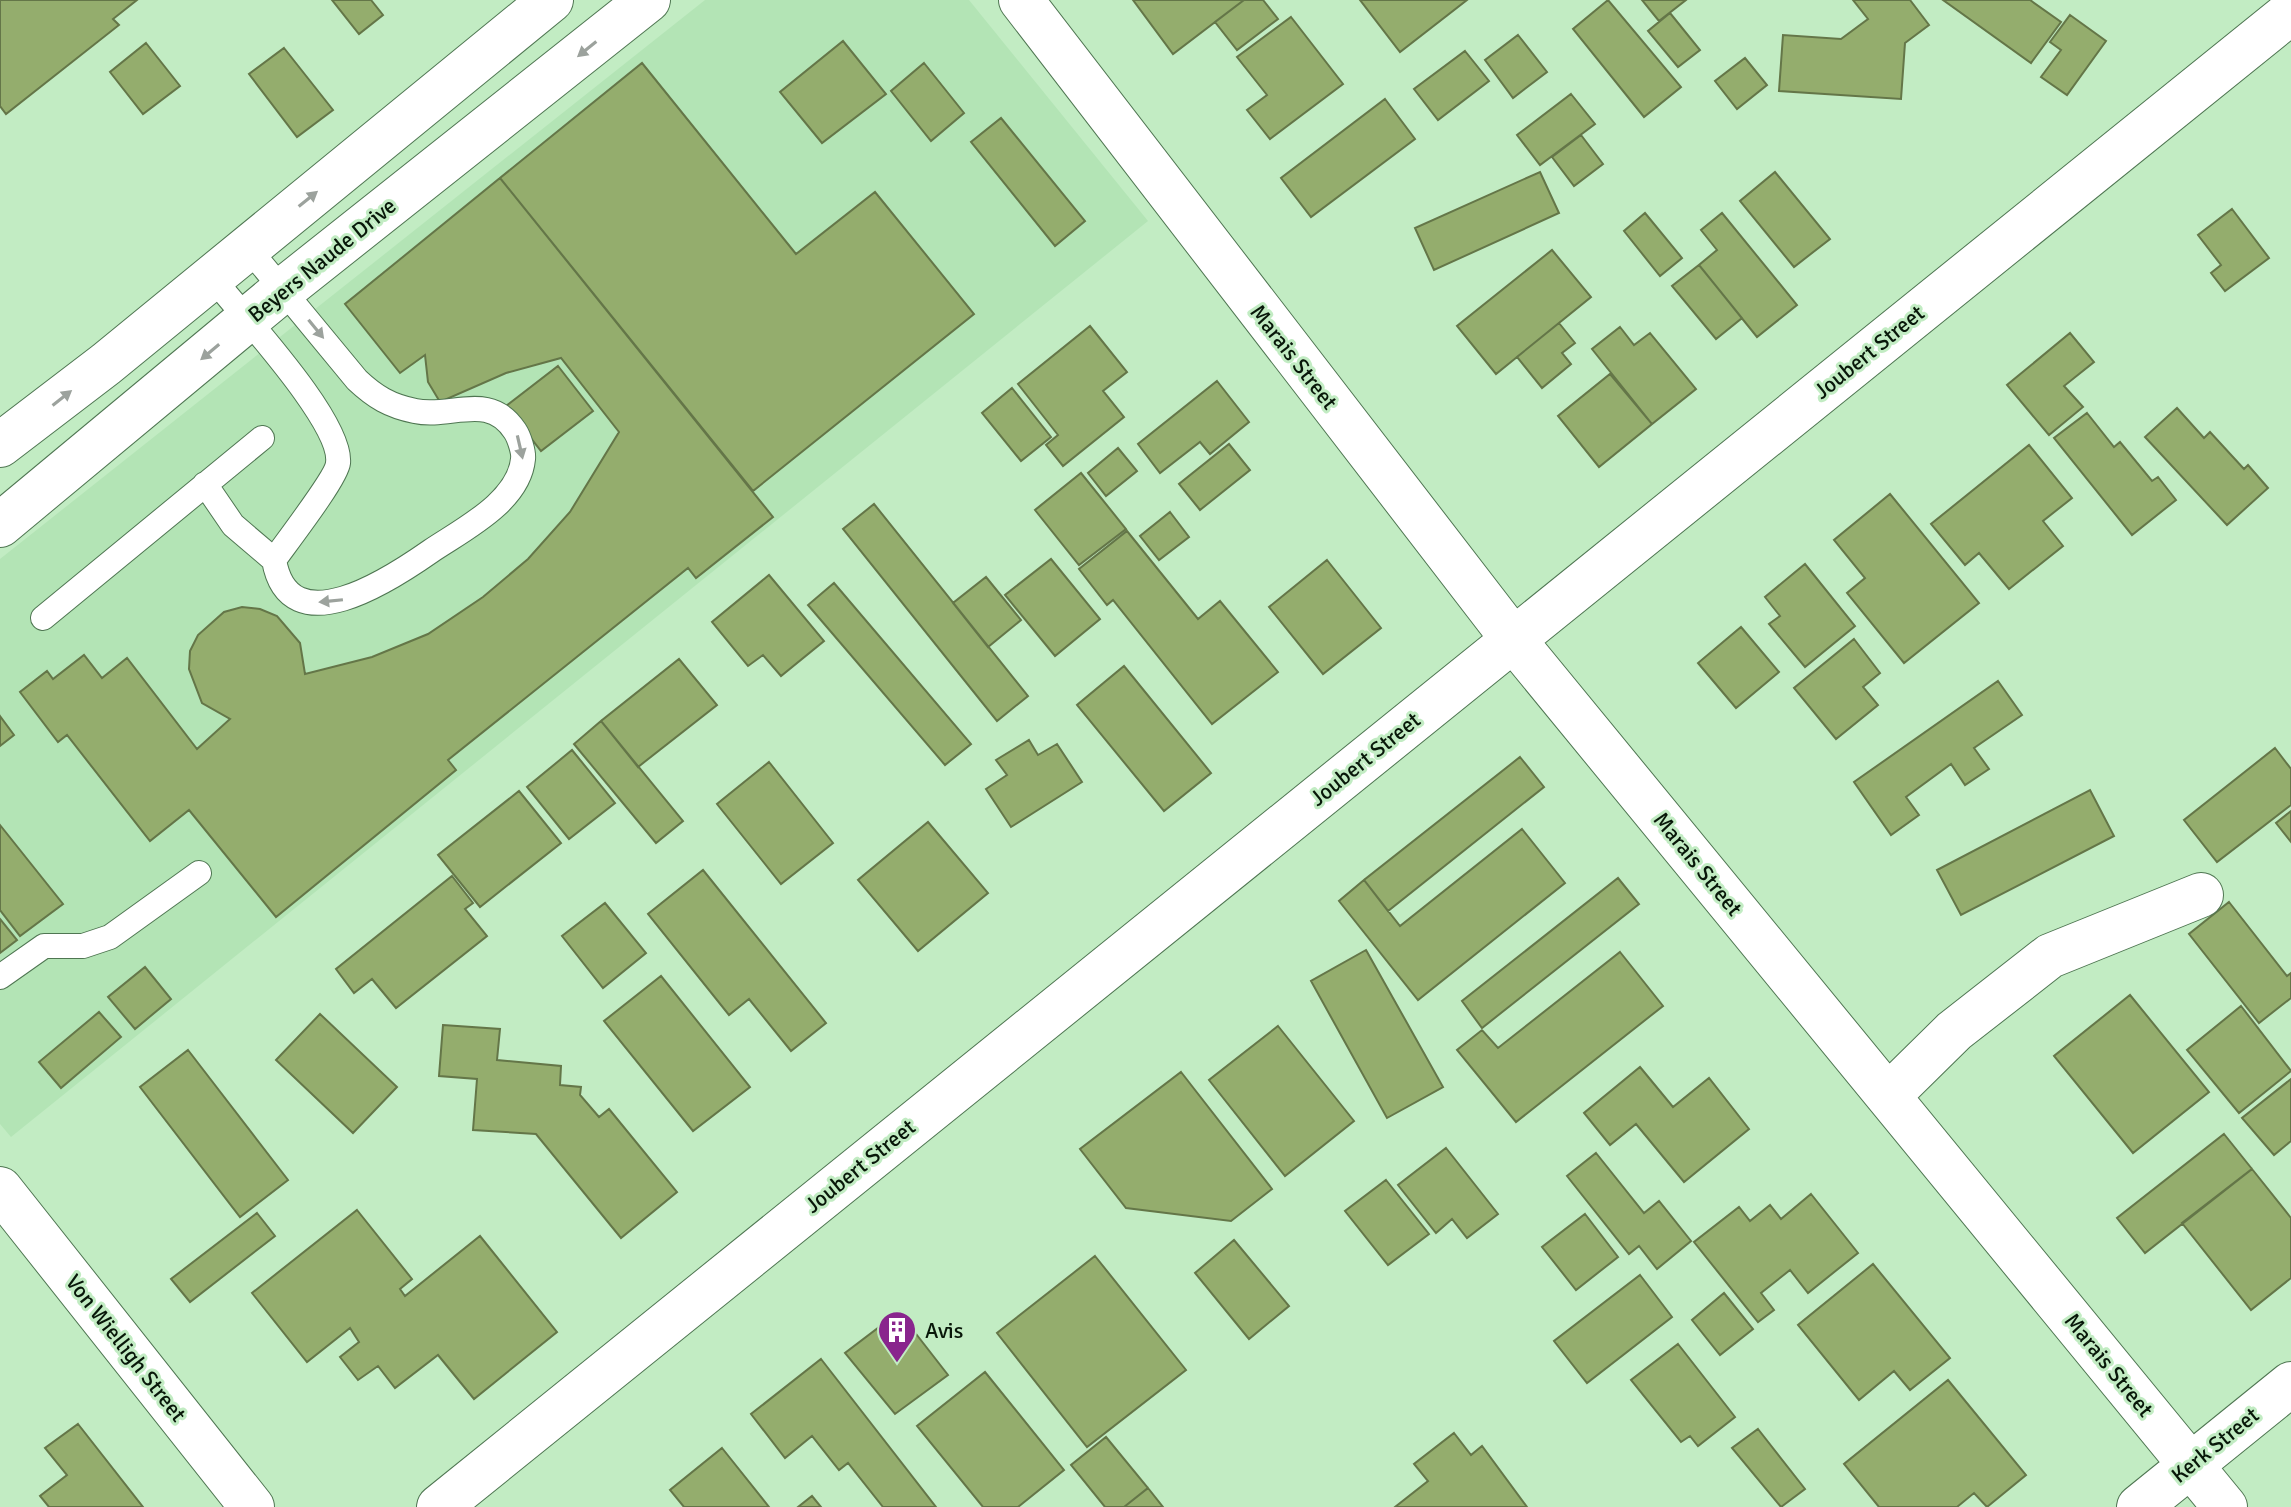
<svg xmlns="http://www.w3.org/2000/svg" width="2291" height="1507" viewBox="0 0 2291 1507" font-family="Signika,sans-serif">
<rect width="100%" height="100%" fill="#c2ecc3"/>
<path fill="#b3e4b5" d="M705 0H969L1148 221 11 1137 0 1124V559Z"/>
<path fill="#94ad6d" stroke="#647648" stroke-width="2" d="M0 0H137L113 19 119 25 6 114 0 106Z
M332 0H371L383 15 359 34Z
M1133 0H1244L1173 54Z
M1244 0H1263L1278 19 1237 50 1215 22Z
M1360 0H1467L1400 52Z
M1608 0 1681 87 1644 117 1573 29Z
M1642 0H1686L1659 21Z
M1853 0H1910L1929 25 1905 43 1901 99 1779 91 1783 35 1841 39 1868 19Z
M1943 0H2030L2061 22 2031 63Z
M1670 13 1700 50 1678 67 1648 31Z
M2070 15 2106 41 2067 95 2041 77 2061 50 2050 42Z
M1291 17 1343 84 1270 139 1247 110 1267 95 1237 57Z
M1518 35 1547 72 1513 98 1485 60Z
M843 41 886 94 822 143 780 92Z
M146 43 180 86 143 114 110 72Z
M284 48 333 110 297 137 249 74Z
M1465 51 1489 81 1438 120 1414 89Z
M1745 58 1767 85 1737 109 1715 81Z
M642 63 796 254 875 192 974 314 753 491 500 178Z
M924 63 964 113 931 141 891 91Z
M1571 94 1595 124 1540 165 1517 135Z
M1385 99 1415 139 1311 217 1281 178Z
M1001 118 1085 221 1055 246 971 142Z
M1581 135 1603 164 1574 186 1552 157Z
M1540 172 1559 213 1434 270 1415 228Z
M1775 172 1830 239 1794 267 1740 201Z
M500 178 773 517 696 578 688 568 448 760 456 770 276 917 189 810 150 841 67 735 58 742 20 692 47 671 53 679 84 655 102 678 127 658 197 749 230 719 202 703 189 669 190 651 198 635 224 612 242 607 260 609 277 616 300 643 305 674 372 657 428 634 483 597 528 559 570 512 619 432 561 358 506 373 440 402 428 382 425 355 400 373 345 304Z
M2232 209 2269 258 2225 291 2211 273 2221 265 2198 235Z
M1645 213 1682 258 1660 276 1624 231Z
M1722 213 1797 305 1757 337 1699 265 1717 250 1701 230Z
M1552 250 1591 297 1496 374 1457 326Z
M1699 265 1742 318 1716 339 1672 286Z
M1559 323 1575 343 1562 353 1571 364 1542 388 1517 357Z
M1090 326 1127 372 1103 391 1124 417 1063 466 1046 445 1058 435 1018 384Z
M1620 327 1634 345 1650 333 1696 389 1652 424 1592 349Z
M2070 333 2094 362 2064 386 2083 407 2049 435 2007 385Z
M558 366 593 411 541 451 506 406Z
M1610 374 1652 424 1599 467 1558 416Z
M1217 381 1249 422 1210 454 1200 442 1160 473 1138 444Z
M1012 388 1051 437 1021 461 982 413Z
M2177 408 2204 438 2210 432 2244 469 2248 465 2268 488 2227 525 2145 437Z
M2087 413 2114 447 2120 442 2152 481 2158 477 2176 500 2132 535 2054 438Z
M1229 444 1250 470 1200 510 1179 484Z
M2029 445 2072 498 2043 521 2063 546 2009 589 1979 553 1965 565 1931 524Z
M1118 448 1137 471 1106 496 1088 473Z
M1081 473 1126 529 1079 565 1035 510Z
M1890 494 1979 603 1904 663 1847 593 1865 578 1834 540Z
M874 504 1028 696 997 721 843 529Z
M1170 512 1189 537 1159 560 1140 536Z
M1127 531 1198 619 1220 601 1278 672 1212 724 1113 600 1107 605 1079 569Z
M1051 559 1100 619 1055 656 1005 595Z
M1327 560 1381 628 1323 674 1269 607Z
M1805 564 1855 626 1805 667 1769 624 1780 616 1765 597Z
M769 575 824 641 781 676 763 655 748 666 712 622Z
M986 577 1021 620 988 647 953 603Z
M834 583 971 744 945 765 808 605Z
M1741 627 1779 672 1736 708 1698 663Z
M1854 639 1880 673 1863 687 1878 705 1836 739 1794 688Z
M679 659 717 705 638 767 601 721Z
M1124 666 1211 773 1164 811 1077 705Z
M1998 681 2022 715 1974 748 1989 769 1965 785 1951 764 1906 797 1919 815 1891 835 1854 782Z
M0 716 14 735 0 746Z
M601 721 683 821 656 843 574 744Z
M1029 740 1038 755 1057 744 1082 782 1011 827 986 789 1007 775 996 760Z
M2275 748 2291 769V805L2217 862 2184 820Z
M572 750 615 803 569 839 527 787Z
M1520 757 1544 787 1388 911 1364 880Z
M769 762 833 843 781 884 717 804Z
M2090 790 2114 836 1961 915 1937 870Z
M519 791 561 843 480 907 438 855Z
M2291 811V842L2276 823Z
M928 822 988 893 918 951 858 880Z
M0 825 63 904 20 936 0 910Z
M1522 829 1565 883 1418 1000 1339 901 1364 880 1400 926Z
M703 870 826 1023 791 1051 749 999 729 1015 648 914Z
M452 876 473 903 465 909 487 936 396 1008 372 979 354 993 336 969Z
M1618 878 1639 904 1482 1028 1462 1001Z
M2229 902 2287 976 2291 973V998L2259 1023 2189 934Z
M605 903 646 953 603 988 562 936Z
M0 919 17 940 0 953Z
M1366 950 1443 1087 1387 1118 1311 981Z
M1620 952 1663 1006 1516 1122 1457 1050 1482 1030 1498 1048Z
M145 967 171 999 135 1029 108 997Z
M661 976 750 1087 693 1131 604 1021Z
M2130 995 2209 1092 2133 1153 2054 1056Z
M2241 1006 2291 1071 2239 1113 2187 1050Z
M99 1012 121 1037 61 1088 39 1062Z
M320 1014 397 1087 353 1133 276 1060Z
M443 1025 500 1029 497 1060 561 1066 560 1085 581 1087 580 1095 599 1117 609 1109 677 1192 621 1238 536 1134 473 1130 477 1079 439 1076Z
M1278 1026 1354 1121 1285 1176 1209 1080Z
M188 1050 288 1180 240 1217 140 1087Z
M1640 1067 1673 1107 1709 1078 1749 1129 1684 1182 1636 1124 1610 1145 1584 1113Z
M1181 1072 1272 1189 1231 1221 1126 1208 1080 1149Z
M2291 1079V1141L2274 1155 2242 1118Z
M2224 1134 2252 1169 2145 1253 2117 1218Z
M1446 1148 1498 1214 1467 1238 1452 1219 1436 1233 1398 1185Z
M1596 1153 1644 1213 1659 1201 1691 1241 1657 1269 1639 1246 1629 1254 1567 1176Z
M2252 1169 2291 1218V1278L2251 1310 2182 1223Z
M1386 1180 1429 1234 1388 1265 1345 1211Z
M1811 1194 1858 1253 1808 1293 1790 1270 1761 1293 1774 1310 1758 1322 1694 1242 1739 1207 1750 1221 1770 1205 1781 1219Z
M357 1210 412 1279 400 1289 405 1296 480 1236 557 1332 474 1399 438 1355 395 1388 378 1366 358 1380 340 1357 359 1342 350 1328 307 1362 252 1293Z
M257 1213 275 1236 190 1302 171 1279Z
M1585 1214 1618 1257 1576 1290 1542 1247Z
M1234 1240 1289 1306 1249 1339 1195 1273Z
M1095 1256 1186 1370 1087 1447 997 1333Z
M1873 1264 1950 1358 1910 1390 1894 1371 1859 1400 1798 1325Z
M1640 1275 1672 1317 1587 1383 1554 1341Z
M1724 1293 1753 1329 1720 1355 1692 1320Z
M899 1312 948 1375 895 1414 845 1353Z
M1678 1344 1735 1417 1698 1446 1690 1436 1681 1442 1631 1380Z
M821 1359 936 1507H883L848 1463 839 1470 812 1436 785 1458 751 1414Z
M985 1372 1064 1470 1018 1507H983L917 1426Z
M1948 1380 2026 1475 1987 1507 1974 1493 1957 1507H1879L1844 1464Z
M78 1424 143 1507H49L40 1496 67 1475 45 1448Z
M1758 1429 1805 1489 1781 1507 1732 1448Z
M1454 1433 1471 1455 1482 1446 1527 1507H1395L1428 1481 1414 1464Z
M1106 1437 1148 1488 1124 1507H1105L1071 1465Z
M722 1448 769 1507H684L670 1490Z
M1148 1488 1163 1507H1124Z
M812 1496 821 1507H798Z"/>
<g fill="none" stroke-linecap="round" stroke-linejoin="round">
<g stroke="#4f7652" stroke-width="26">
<path id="service" d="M212 277C239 312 343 422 338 463 337 477 286 543 274 560 289 647 391 579 431 551 462 530 519 502 523 459 524 452 519 437 515 431 489 391 451 419 415 411 390 406 375 397 357 380L248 248
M205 484 233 525 274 560
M43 618 262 438
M0 977 44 946H83L110 937 199 873"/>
</g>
<g stroke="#4f7652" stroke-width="46">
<path id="minor" d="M1021 0 1513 639 2225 1507
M1888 1096 1954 1031 2050 956 2201 895
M0 1189 252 1507
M439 1507 2291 12
M2139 1507 2291 1384"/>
</g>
<g stroke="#4f7652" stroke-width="46">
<path id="tertiary" d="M0 445 106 364 551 0
M0 525 284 289 648 0"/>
</g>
<use href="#service" stroke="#fff" stroke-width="24"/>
<use href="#minor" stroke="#fff" stroke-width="44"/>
<use href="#tertiary" stroke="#fff" stroke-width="44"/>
</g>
<defs><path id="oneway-solid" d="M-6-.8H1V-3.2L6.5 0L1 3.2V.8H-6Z" transform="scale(2)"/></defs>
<g fill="#9ca29d">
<use href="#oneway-solid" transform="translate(587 49) rotate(141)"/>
<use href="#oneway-solid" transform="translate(308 199) rotate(-39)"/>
<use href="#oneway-solid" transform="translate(316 329) rotate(51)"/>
<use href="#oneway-solid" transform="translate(210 352) rotate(140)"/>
<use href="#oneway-solid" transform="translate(62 398) rotate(-38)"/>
<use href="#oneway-solid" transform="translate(520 447) rotate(77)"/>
<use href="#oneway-solid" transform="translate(331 601) rotate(174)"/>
</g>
<defs>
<g id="building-pin" transform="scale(2)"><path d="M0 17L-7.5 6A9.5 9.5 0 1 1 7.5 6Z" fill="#89258d" stroke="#c2ecc3"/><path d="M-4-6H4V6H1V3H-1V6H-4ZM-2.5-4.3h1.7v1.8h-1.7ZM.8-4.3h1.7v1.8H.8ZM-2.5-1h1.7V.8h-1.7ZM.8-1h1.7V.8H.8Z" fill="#fff"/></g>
</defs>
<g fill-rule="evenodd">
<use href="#building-pin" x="897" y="1330"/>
</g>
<g text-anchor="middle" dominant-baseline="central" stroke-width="6" stroke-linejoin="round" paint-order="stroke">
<g font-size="22" fill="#081709" stroke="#c2ecc3">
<text transform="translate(322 260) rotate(-39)">Beyers Naude Drive</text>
<text transform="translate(1869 352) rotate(-39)">Joubert Street</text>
<text transform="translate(1294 357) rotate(52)">Marais Street</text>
<text transform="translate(1365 759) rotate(-39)">Joubert Street</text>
<text transform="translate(1698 864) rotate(51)">Marais Street</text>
<text transform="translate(860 1166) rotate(-39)">Joubert Street</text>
<text transform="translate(126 1348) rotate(52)">Von Wielligh Street</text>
<text transform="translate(2109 1365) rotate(51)">Marais Street</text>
<text transform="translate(2215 1445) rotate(-39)">Kerk Street</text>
</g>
<g font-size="22" fill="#081709" stroke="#c2ecc3" text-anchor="start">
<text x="925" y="1330">Avis</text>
</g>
</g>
</svg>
